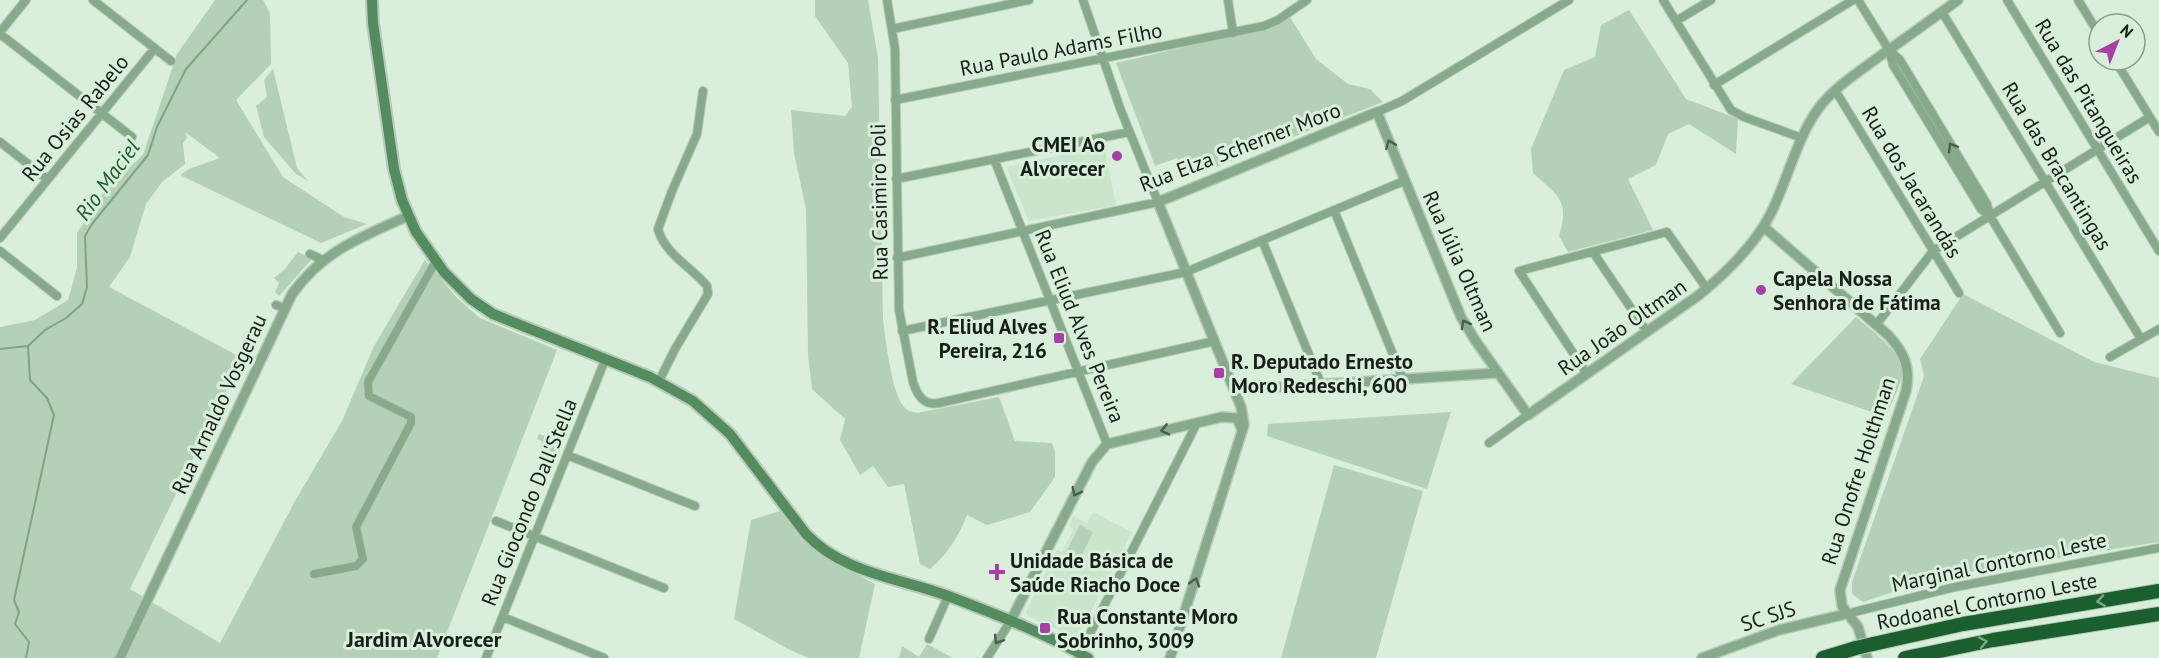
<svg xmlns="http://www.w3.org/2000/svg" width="2159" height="658" viewBox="0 0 2159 658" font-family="'PT Sans',sans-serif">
<rect width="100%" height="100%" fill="#d9efdb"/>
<path fill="#c9e5cc" d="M1104 146 1116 205 1029 221 1006 167Z
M1093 512 1132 532 1077 638 1028 616 1026 611 1057 550 1062 552 1074 529 1069 526 1073 516 1087 523Z"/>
<path fill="#b4d0b8" d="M215 0H263L270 13 271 64 236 100 283 177 344 217 367 224 321 243 180 175 189 169 220 158 185 132 187 138 183 143 185 164 162 182 146 204 130 257 109 287 242 358 130 589 220 643 295 501 342 421 374 346 425 260 457 298 480 318 557 350 437 658H0V327L35 320 68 300 77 268V233L123 161 122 179 123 173 143 155 177 54Z
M815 0H868L878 58 883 319C885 338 892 394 904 407 908 411 911 412 917 413L999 397 1015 441 1052 443 1055 451V477L1030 512 987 525 967 515C959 536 947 555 930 569L920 564 904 484 888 487 873 466 860 475 840 440 845 419 812 389 808 355 806 209 794 153 791 110 845 116 852 107 848 63 815 16Z
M1629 10 1686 99 1738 119 1736 154 1689 124 1668 134 1656 165 1628 179 1653 230 1568 252 1559 236C1570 200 1558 196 1533 173L1531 149 1564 70 1595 57 1601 25Z
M1290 17 1316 59 1348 84 1370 89 1383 102 1185 179 1177 158 1155 166 1116 63 1270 27Z
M273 69 297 168 308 181 296 174 264 137 256 106 267 97 264 80Z
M298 252 312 259 279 296 275 292 279 283 274 278 284 270Z
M1963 294 2094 362 2159 378V542L1938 577 1863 602 1852 594V582L1924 376 1920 359Z
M1856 317C1871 330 1906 354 1902 376 1899 389 1891 404 1886 417L1791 384Z
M1451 412 1427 489 1267 436 1268 424Z
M539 434 560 441 555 454 540 447 542 441 537 439Z
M1334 465 1423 491 1376 658H1281Z
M780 511 801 539 821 555 875 584 859 658H809L790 650 734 619 751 520Z
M1080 525 1093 532 1078 563 1064 556Z
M927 644 953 658H899L902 646 919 657Z"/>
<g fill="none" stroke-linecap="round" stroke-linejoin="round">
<path stroke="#7ba682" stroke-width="2" d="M0 349 28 346 45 330 66 318 82 304 87 287 85 236 92 224 148 155 157 127 186 69 247 0
M26 658 29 642 15 624 19 612 14 600 54 415 47 398 30 380 28 346"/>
<g stroke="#b6cab8" stroke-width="10">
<path id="minor" d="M93 0 171 61
M887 0 895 49 899 310 913 382C917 395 924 406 939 403L1215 341
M1228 0 1233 33
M1663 0 1731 110 1744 117 1802 138
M1858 0 1889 50 1893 65 1981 209 1990 216 2060 333
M2007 0 2159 251
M2078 0 2099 34
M1942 12 2141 339
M1676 21 1711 0
M892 29 1029 0
M0 32 26 0
M0 34 132 137
M1890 51 1900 60 1987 204 1990 216
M2115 60 2159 132
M1714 85 1853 0
M1835 90 1959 293
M895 100 1264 26 1278 20 1307 0
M1377 112 1402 101 1569 0
M0 142 47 179
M994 159 1107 444
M896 179 1129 132
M1334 210 1403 379
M0 238 155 48
M1262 240 1321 384
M0 251 57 296
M1593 252 1647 332
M310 254 323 260
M897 258 1158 202 1120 108 1083 0
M276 305 284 308
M1876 325 1933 251 2150 117
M902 331 1186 272 1404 181
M2110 357 2159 329
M1587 374 1519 271 1667 232 1707 289
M659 381 675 349 708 294 707 286C692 268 664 253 658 229L672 191 697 134 703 91
M1489 443 1528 415
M567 455 695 506
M496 521 664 588
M314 574 356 566 363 559 356 527 411 423V417L369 396 368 382 436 261
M1846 614 1955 587 2159 548
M503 617 604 658
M929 639 948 596
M1080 653 1197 423
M486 658 605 360
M987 658 1010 622"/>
</g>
<g stroke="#b6cab8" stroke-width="12">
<path id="tertiary" d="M1764 227 1888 335C1904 352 1911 368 1906 391L1840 590 1842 606 1858 627 1867 658
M1235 390 1497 373
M1010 622 1092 462 1107 444 1222 417 1237 418 1242 430
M120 658 292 294C323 251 361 237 408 216
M1170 658 1244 425 1241 407 1158 202 1377 112 1461 317 1475 340 1528 415 1699 295C1726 273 1755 245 1771 213 1788 179 1796 140 1818 109 1834 87 1859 72 1880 56 1906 38 1932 19 1958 0
M1702 658 1779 630 1846 614"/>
</g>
<g stroke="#b6cab8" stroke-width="14">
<path id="secondary" d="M372 0 373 23 394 169 402 200 416 232 444 272 471 299 493 314 650 377 693 401 730 434 806 534C844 574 900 578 948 596 993 613 1047 634 1088 658"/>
</g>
<g stroke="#b6cab8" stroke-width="16">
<path id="motorway" d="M1873 644 1963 624 2159 591
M1823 658 1856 648
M1905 658 1993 640 2159 614"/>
</g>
<use href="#minor" stroke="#87aa8c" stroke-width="8"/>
<use href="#tertiary" stroke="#87aa8c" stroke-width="9"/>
<use href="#secondary" stroke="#558c5f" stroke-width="10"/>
<use href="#motorway" stroke="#1a5f2d" stroke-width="14"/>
<g stroke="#b6cab8" stroke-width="16" stroke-linecap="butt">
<path id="motorway-bridge" d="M1856 648 1873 644"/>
</g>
<use href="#motorway-bridge" stroke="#1a5f2d" stroke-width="14"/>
</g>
<defs><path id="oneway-chevron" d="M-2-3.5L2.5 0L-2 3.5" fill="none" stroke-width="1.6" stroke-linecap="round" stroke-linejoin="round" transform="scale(1.5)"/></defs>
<g stroke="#495e4c">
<use href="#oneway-chevron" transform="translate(1390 144) rotate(-112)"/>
<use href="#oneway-chevron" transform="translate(1952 147) rotate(-121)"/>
<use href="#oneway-chevron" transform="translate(1465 324) rotate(-119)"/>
<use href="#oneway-chevron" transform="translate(1165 430) rotate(167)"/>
<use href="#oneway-chevron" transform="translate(1076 492) rotate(117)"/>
<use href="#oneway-chevron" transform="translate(1195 582) rotate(-72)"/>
<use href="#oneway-chevron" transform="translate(998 640) rotate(122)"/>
</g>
<g stroke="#7aa784">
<use href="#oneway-chevron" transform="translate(2101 601) rotate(171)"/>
<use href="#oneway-chevron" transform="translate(1983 642) rotate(-11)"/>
</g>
<g fill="#a740a4" stroke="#d9efdb" stroke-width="2">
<circle cx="1117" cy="156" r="6"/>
<circle cx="1761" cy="290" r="6"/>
<rect x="1053" y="332" width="12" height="12" rx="3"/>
<rect x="1213" y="367" width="12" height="12" rx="3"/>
<path d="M994 563h6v6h6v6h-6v6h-6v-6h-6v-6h6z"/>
<rect x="1039" y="622" width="12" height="12" rx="3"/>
</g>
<g text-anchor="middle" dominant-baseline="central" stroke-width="6" stroke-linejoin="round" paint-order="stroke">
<g font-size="21" fill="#171f18" stroke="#d9efdb">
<text transform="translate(1061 49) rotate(-11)">Rua Paulo Adams Filho</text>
<text transform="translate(2089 101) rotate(59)">Rua das Pitangueiras</text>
<text transform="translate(75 118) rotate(-51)">Rua Osias Rabelo</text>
<text transform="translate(1240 147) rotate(-21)">Rua Elza Scherner Moro</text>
<text transform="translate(2057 166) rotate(59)">Rua das Bracantingas</text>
<text transform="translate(1912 182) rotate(59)">Rua dos Jacarandás</text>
<text transform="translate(879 202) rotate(-91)">Rua Casimiro Poli</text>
<text transform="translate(1460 261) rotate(66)">Rua Júlia Oltman</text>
<text transform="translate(1080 326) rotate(68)">Rua Eliud Alves Pereira</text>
<text transform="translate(1622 327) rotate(-35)">Rua João Oltman</text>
<text transform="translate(219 404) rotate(-65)">Rua Arnaldo Vosgerau</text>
<text transform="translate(1858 471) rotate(-72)">Rua Onofre Holthman</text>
<text transform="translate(529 502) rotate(-68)">Rua Giocondo Dall'Stella</text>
<text transform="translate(1999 562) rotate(-12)">Marginal Contorno Leste</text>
<text transform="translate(1987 601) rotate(-11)">Rodoanel Contorno Leste</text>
<text transform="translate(1768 616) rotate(-18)">SC SJS</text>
</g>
<g font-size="21" font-weight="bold" fill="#171f18" stroke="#d9efdb" text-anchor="start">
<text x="1105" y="144" text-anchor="end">CMEI Ao<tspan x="1105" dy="24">Alvorecer</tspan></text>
<text x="1773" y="278">Capela Nossa<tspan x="1773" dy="24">Senhora de Fátima</tspan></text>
<text x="1047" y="326" text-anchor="end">R. Eliud Alves<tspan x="1047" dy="24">Pereira, 216</tspan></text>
<text x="1231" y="361">R. Deputado Ernesto<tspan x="1231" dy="24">Moro Redeschi, 600</tspan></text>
<text x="1010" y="560">Unidade Básica de<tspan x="1010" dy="24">Saúde Riacho Doce</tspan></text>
<text x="1057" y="616">Rua Constante Moro<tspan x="1057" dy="24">Sobrinho, 3009</tspan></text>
</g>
<g font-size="22" font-style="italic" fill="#1e5f30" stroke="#d9efdb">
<text transform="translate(107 180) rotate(-54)">Rio Maciel</text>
</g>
<g font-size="22" font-weight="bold" fill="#171f18" stroke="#d9efdb">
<text x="424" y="639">Jardim Alvorecer</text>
</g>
</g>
<g transform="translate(2117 42) rotate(42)"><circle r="28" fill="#d9efdb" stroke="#8b9c8d" stroke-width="1.5"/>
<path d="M0-4.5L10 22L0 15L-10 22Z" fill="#a740a4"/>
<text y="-9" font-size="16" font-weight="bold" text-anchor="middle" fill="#171f18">N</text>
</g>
</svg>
